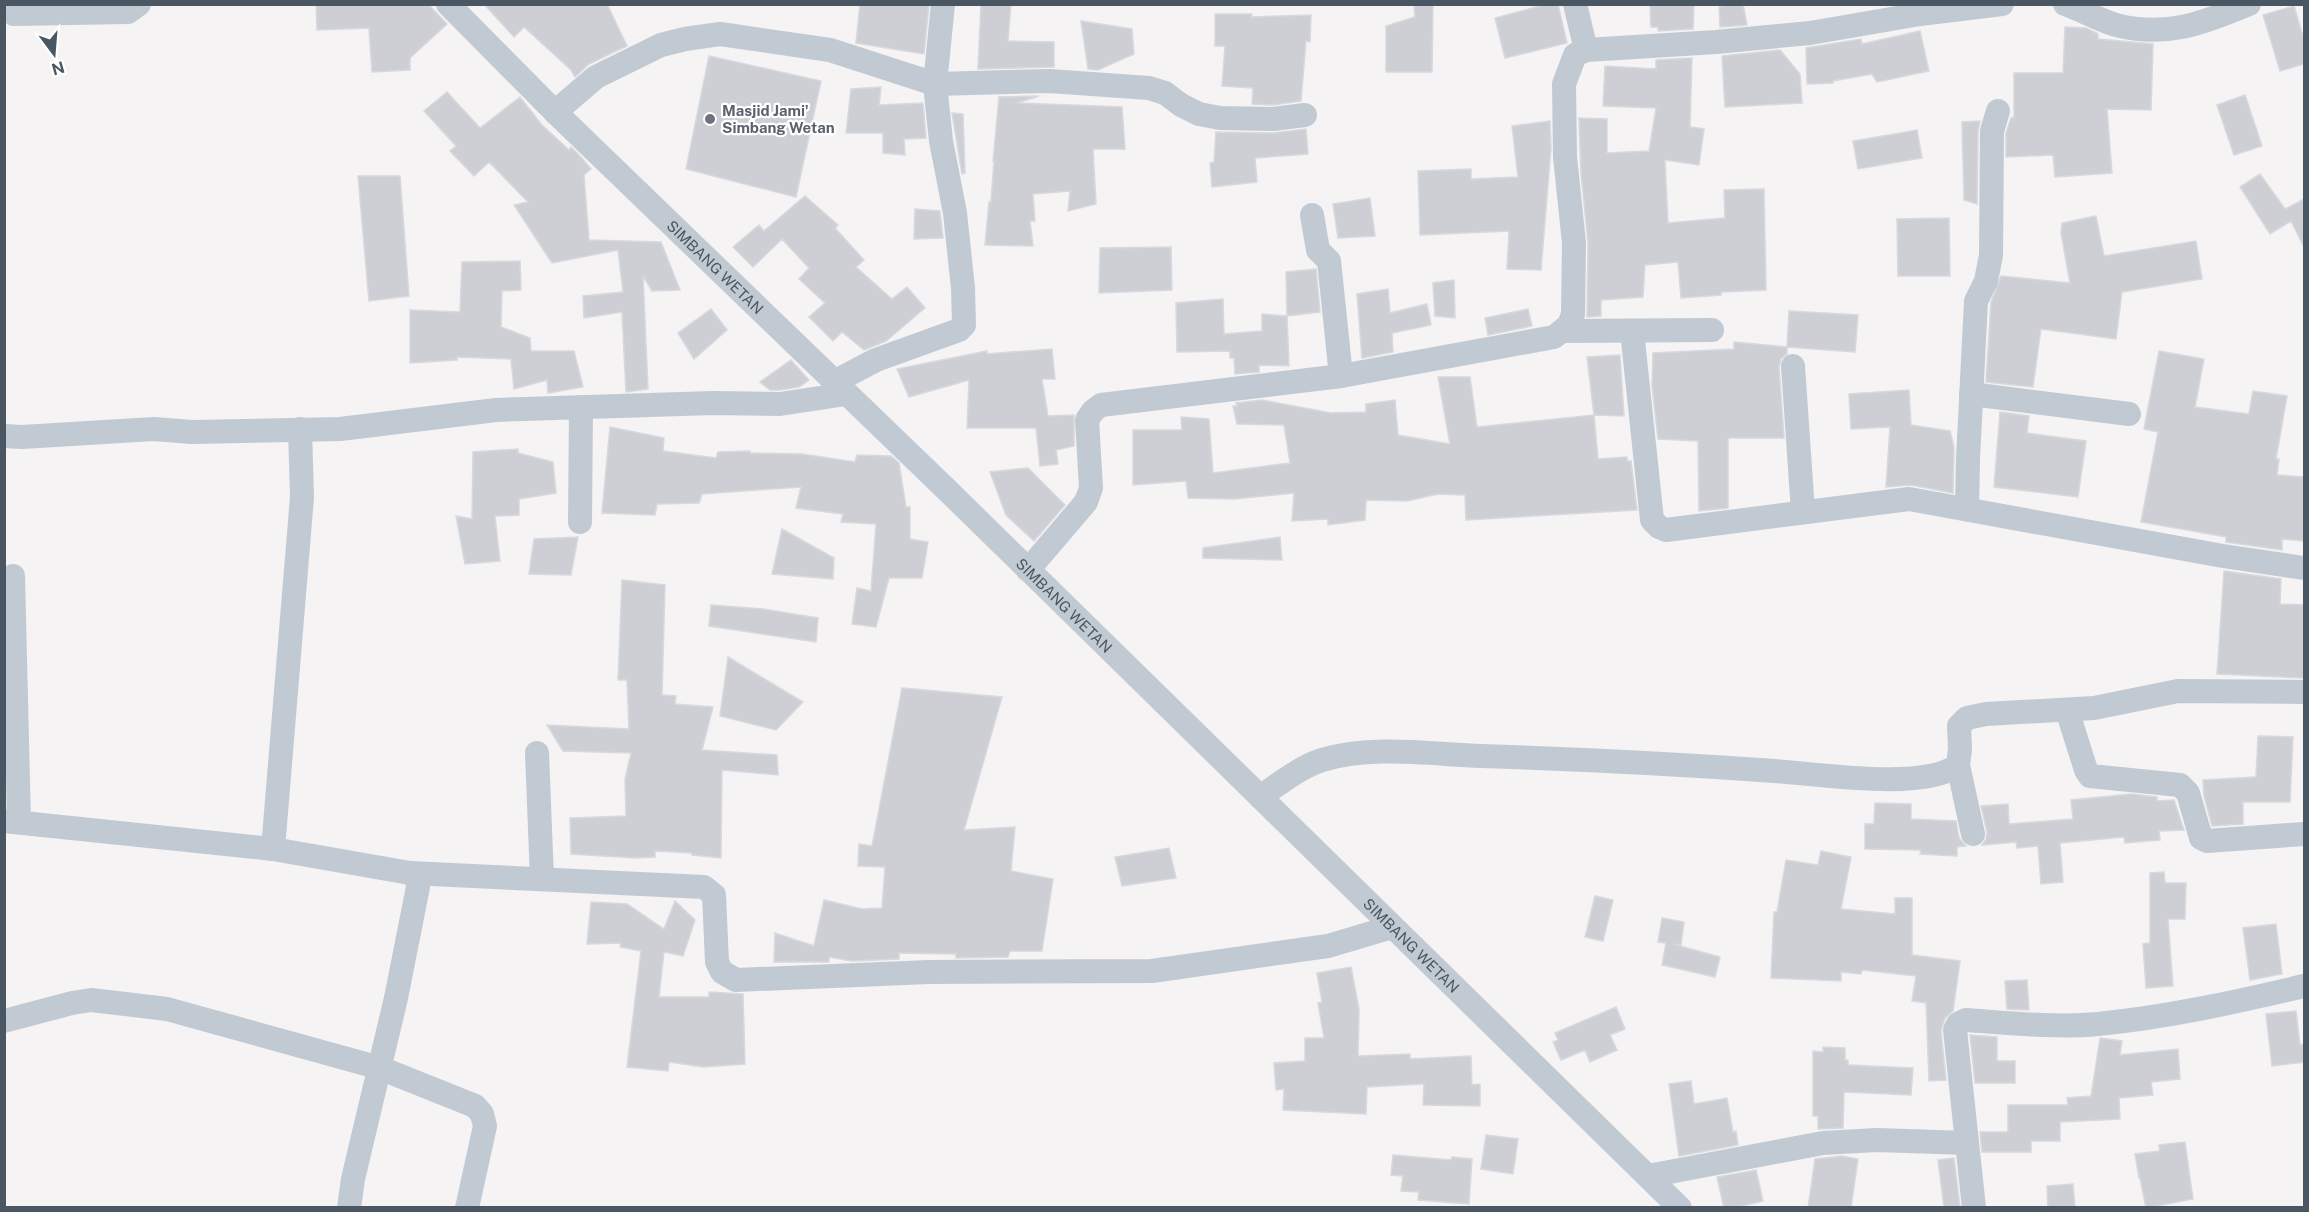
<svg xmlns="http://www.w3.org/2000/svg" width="2309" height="1212" viewBox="0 0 2309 1212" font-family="'Public Sans',sans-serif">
<rect width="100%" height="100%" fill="#f5f3f3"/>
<path fill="#cdcfd5" stroke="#d7d9de" stroke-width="1.5" d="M316 4H428L447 24 410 58V70L372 72 369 28 317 30Z
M484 4H607L627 46 589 64 575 77 571 70 524 27 514 37Z
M860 4H929L924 54 856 43Z
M981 4H1011L1008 41 1054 42V67L978 69Z
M1414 4H1433L1432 72H1386V26L1415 17Z
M1547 4H1558L1567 43 1505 58 1495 18Z
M1650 4H1694L1693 29 1658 31V27H1651Z
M1732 4H1743L1747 25 1720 27 1719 7Z
M2294 6 2304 40V64L2280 71 2263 15Z
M1215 14H1252L1251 17 1311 15 1310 42 1306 41 1301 101 1272 105 1252 104 1253 88 1222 86 1225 46H1215Z
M1081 21 1132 29 1134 54 1098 70 1088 69Z
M2065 27 2086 28 2098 34V39L2153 44 2151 110 2107 109 2112 173 2055 177 2053 155 2006 157V133L2011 118 2014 117V73H2063Z
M1920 31 1929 71 1877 82 1872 74 1833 81V83L1807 84 1806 48 1861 39 1862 44Z
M1780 50 1800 74 1802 103 1725 107 1722 56Z
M709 56 821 81 796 197 686 169Z
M1692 58 1690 127 1704 129 1699 165 1665 160 1668 223 1725 218 1724 190 1764 189 1766 290 1721 292V295L1681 298 1678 262 1645 265 1643 297 1601 300V316L1587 317 1588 243 1581 173 1579 118 1607 119V153L1649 151 1656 108 1603 106 1605 66 1656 69V60Z
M881 87 879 105 923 103 926 138 904 139 905 155 883 153V133H846L851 89Z
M447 92 480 128 520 97 542 125 569 150 571 147 581 157 591 169 584 175 589 240 661 242 680 290 652 291 643 276 648 389 626 392 622 312 584 318 583 296 623 292 618 250 552 263 514 205 528 202 489 162 474 176 450 151 456 146 424 111Z
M2245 95 2262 146 2234 155 2217 105Z
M1039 96 1017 103 1122 107 1125 149H1093L1096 204 1068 211 1070 191 1033 194 1035 221H1030L1033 246 985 245 989 202H991L994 161H993L999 97Z
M952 113 963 114 965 173 962 174Z
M1550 121 1551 148 1541 270 1507 269 1509 231 1420 235 1418 171 1471 169V179L1518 177 1512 126Z
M1980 121 1978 131 1977 204 1964 200 1962 122Z
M1306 129 1308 154 1255 158 1257 182 1212 187 1210 163 1214 162 1216 132 1273 133Z
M1917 130 1922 158 1858 169 1853 141Z
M2260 174 2285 209 2304 199V247L2291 221 2270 234 2240 187Z
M358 176H400L409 296 369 301Z
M805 196 838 225 835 228 864 260 856 267 892 299 907 287 925 308 886 341 864 350 842 332 833 341 809 317 825 303 799 279 809 268 782 239 753 267 733 247 759 225 764 231Z
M1370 198 1375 236 1338 238 1333 204Z
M915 209 940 211 943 238 914 239Z
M2096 216 2104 256 2196 241 2202 279 2122 292 2116 339 2041 329 2033 387 1986 382 1991 302 2001 276 2070 283 2061 233 2062 223Z
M1949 218 1950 276H1898L1897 219Z
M1171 247 1172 290 1099 293 1100 248Z
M520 261 521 290 502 291 501 327 530 338 531 351H574L583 387 548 393 547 380 514 389 511 359 457 357V360L410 363V310L460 312 462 262Z
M1316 269 1320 312 1287 316 1286 272Z
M1454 280 1455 318 1435 316 1433 283Z
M1388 289 1390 313 1427 304 1431 325 1392 333 1393 352 1362 358 1357 294Z
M1223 299 1224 334 1262 331V314L1287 316 1289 366 1259 365V372L1235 374 1234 358H1230V351L1177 352 1176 303Z
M711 309 727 330 694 359 678 333Z
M1528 309 1532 326 1488 335 1485 318Z
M1789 311 1858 315 1855 352 1787 347Z
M1734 342 1787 347V354L1781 359 1779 367 1784 438H1728V508L1699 511 1698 441 1658 439 1652 386 1653 353 1734 349Z
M1052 349 1055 379H1042L1048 416 1074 415V446L1056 450 1058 464 1040 466 1036 428H967L969 380 909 397 897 369 987 351V354Z
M2159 351 2204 359 2195 407 2249 414 2253 391 2287 396 2276 459H2279L2277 475 2304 477V541L2282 539V550L2226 542V537L2141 522 2158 432 2144 429Z
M1620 355 1624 416 1594 415 1587 357Z
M791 360 809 380 799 387 779 390H770L760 382Z
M1438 377H1470L1477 427 1594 415 1598 459 1627 457V461H1631L1637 510 1466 520 1465 495 1438 494 1407 501 1366 500 1365 520 1328 525V519L1292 521 1294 493 1234 499 1188 498 1186 481 1133 485V430H1182L1181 417 1209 419 1213 473 1290 463 1284 425 1237 424 1233 406H1237L1236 403 1262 400 1331 413 1366 412V404L1395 400 1398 435 1450 444Z
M1909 390 1911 425 1950 431 1954 447 1953 493 1911 485 1886 487 1890 427 1851 429 1849 394Z
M2000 412 2029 416 2027 433 2086 441 2078 497 1994 487Z
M610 427 664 438 663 451 716 458 718 452 750 451V453L802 454 855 462 857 455 891 456 899 463 906 507H910V539L928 542 922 578H889L876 627 852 624 857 588 871 591 876 524 841 522 843 514 796 508 801 487 702 494 699 503 657 504 655 515 602 513Z
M518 449V453L553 462 556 493 519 499V515L495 516 500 561 465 564 456 516 472 519 473 452Z
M1028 468 1065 505 1034 541 1006 515 990 472Z
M782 529 834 558 833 579 772 574Z
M578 537 571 575 529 574 534 539Z
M1280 537 1282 560 1203 558V548Z
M2224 571 2281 579 2280 604 2304 605V678L2217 674Z
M622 580 665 585 662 695 676 696 675 704 713 707 702 750 777 755 778 775 722 770 721 858 692 855V853L655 851V857L636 858 571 854 570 818 626 816 625 779 631 753 563 751 547 725 629 729 627 680H618Z
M711 605 763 609 818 618 816 642 709 626Z
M728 657 803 702 776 730 720 716Z
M902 688 1002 697 964 830 1015 827 1011 871 1053 879 1042 951H1010L1008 957 956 958V954L899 953V959L852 961 829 957V962H774L775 933 814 946 824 900 862 909 882 908 885 867 858 866 859 844 872 846Z
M2258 736 2293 737 2290 802H2243V824L2212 826 2204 796 2203 780 2256 777Z
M2131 794 2157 797V801L2174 800 2184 830 2159 831 2160 840 2125 843 2124 837 2060 843 2063 882 2041 884 2038 846 2017 848 2016 842 1982 845 1986 839 1987 832 1981 806 2008 804 2009 824 2073 819 2071 800Z
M1875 803 1911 804V819L1956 821 1959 838 1966 846 1957 847V856L1920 854 1921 850 1865 849V824H1874Z
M1169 848 1176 878 1122 886 1115 857Z
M1821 851 1851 857 1841 909 1895 914V898H1912V955L1960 961 1953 1011 1945 1018 1941 1031 1946 1080 1929 1081 1926 1003 1912 1001 1916 976 1862 970 1861 974 1841 972V981L1771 978 1774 912H1777L1786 860 1818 865Z
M2164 872 2165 883H2186L2185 919H2168L2173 986 2146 988 2143 944 2150 943V873Z
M1595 896 1613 900 1603 941 1585 937Z
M675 901 695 920 683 956 664 952 659 997H709V992L743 994 745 1064 703 1067 669 1062 668 1071 627 1067 641 951 620 947 621 943 587 944 591 902 627 904 664 929Z
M1662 918 1684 922 1681 945 1673 944 1720 957 1715 977 1662 965 1666 943 1658 942Z
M2276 924 2282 974 2250 980 2243 928Z
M1351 967 1359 1009 1358 1056 1410 1054V1059L1471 1056 1472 1085 1480 1084V1106L1423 1105 1424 1084 1367 1087 1366 1114 1283 1110 1284 1089 1276 1090 1274 1063 1305 1061V1038H1324L1318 1003 1322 1002 1317 973Z
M2027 980 2029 1010 2007 1009 2005 981Z
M1616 1007 1625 1029 1610 1035 1617 1050 1590 1062 1585 1050 1561 1060 1553 1042 1558 1040 1555 1033Z
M2296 1011 2300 1045 2304 1044V1062L2272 1066 2266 1014Z
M1970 1035 1997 1037V1061H2015V1083H1975Z
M2100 1038 2122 1041 2120 1055 2178 1049 2180 1079 2151 1082 2153 1095 2119 1098 2120 1119 2060 1122V1141H2031V1152H1982L1980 1132H2008V1105H2068L2067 1098 2091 1096Z
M1823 1047 1845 1048V1060H1848V1065L1913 1068 1911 1095 1844 1092 1843 1128 1818 1129V1116H1813V1051L1823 1052Z
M1691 1081 1694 1104 1727 1098 1733 1132 1736 1131 1738 1145 1679 1156 1669 1084Z
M1486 1135 1518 1139 1513 1174 1481 1169Z
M2185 1142 2193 1199 2146 1208 2140 1178H2139L2135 1154 2160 1151 2159 1145Z
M1393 1155 1451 1160 1452 1157 1472 1159 1469 1204 1418 1200 1419 1192 1401 1191 1403 1176 1391 1175Z
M1842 1156 1858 1159 1851 1208H1808L1815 1159Z
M1954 1158 1960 1208H1944L1938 1160Z
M1756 1170 1763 1201 1734 1208H1724L1717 1177Z
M2073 1184 2075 1208H2048L2047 1186Z"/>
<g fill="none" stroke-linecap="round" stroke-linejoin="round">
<g stroke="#c1cad2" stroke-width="24">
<path id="s1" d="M448 4 555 112 946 489 1680 1208"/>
<path d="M1575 4 1586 50"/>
<path d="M2065 4C2082 10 2098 20 2116 25 2166 38 2204 23 2249 4"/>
<path d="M14 14 128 12 139 4"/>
<path d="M555 112 596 77 661 45 685 39 720 34 830 50 935 84 1049 81 1149 88 1165 93 1181 105 1199 114 1220 118 1273 119 1305 115"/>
<path d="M1312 215 1318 250 1329 261 1341 376"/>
<path d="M1563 331 1712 330"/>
<path d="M1632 331 1652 520 1659 527 1666 530 1909 499 2223 556 2304 568"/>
<path d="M1793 366 1803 512"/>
<path d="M834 382 876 360 959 330 964 325 963 288 955 213 941 141 935 84 943 4"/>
<path d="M1971 394 2129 414"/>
<path d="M4 436 22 437 154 429 192 432 340 429 496 410 713 403 780 404 846 394"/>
<path d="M1967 509 1968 459 1976 301 1986 281 1991 255 1992 131 1998 111"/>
<path d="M580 522 581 407"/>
<path d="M1028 570 1086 502 1091 488 1087 420 1093 411 1101 405 1341 376 1554 337 1569 325 1573 314 1574 243 1565 157 1564 84 1575 55 1586 50 1716 42 1810 33 1920 14 2002 4"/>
<path d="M13 576 19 822"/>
<path d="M2067 710 2086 770 2090 776 2180 785 2188 793 2201 838 2207 841 2304 834"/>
<path d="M537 753 542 879"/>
<path d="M1958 765 1973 834"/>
<path d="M1260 797C1279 784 1300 767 1322 760 1373 745 1429 754 1481 756 1579 759 1677 764 1775 771 1819 774 1924 791 1958 765L1960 749 1959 726 1967 718 1986 714 2094 708 2178 691 2304 692"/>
<path d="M4 821 273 849 410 873 416 877 418 887 396 998 353 1179 349 1208"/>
<path d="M273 849 302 497 300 429"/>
<path d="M410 873 704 887 714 895 717 962 722 972 736 980 929 972 1152 971 1328 946 1392 927"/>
<path d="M4 1021 72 1003 91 1000 167 1009 380 1068 475 1106 482 1114 485 1126 467 1208"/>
<path d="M1648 1176 1823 1143 1877 1140 1967 1143"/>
<path d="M1974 1208 1955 1030 1958 1024 1966 1020C2009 1023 2055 1028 2098 1024 2168 1017 2236 1002 2304 986"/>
</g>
</g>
<circle fill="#6b7280" stroke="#fff" stroke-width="2" cx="710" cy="119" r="6"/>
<g text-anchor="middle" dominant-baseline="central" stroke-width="4.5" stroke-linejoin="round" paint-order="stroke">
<g font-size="15" font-weight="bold" fill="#5b616d" stroke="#fff" text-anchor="start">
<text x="722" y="110">Masjid Jami'<tspan x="722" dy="17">Simbang Wetan</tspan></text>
</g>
<g font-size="15" fill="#4a5661" stroke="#fff">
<text stroke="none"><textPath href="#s1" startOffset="375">SIMBANG WETAN</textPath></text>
<text stroke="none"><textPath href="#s1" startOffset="861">SIMBANG WETAN</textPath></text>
<text stroke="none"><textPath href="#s1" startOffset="1347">SIMBANG WETAN</textPath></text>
</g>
</g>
<rect width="2309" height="1212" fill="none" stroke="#4a5661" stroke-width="12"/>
<g transform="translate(54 54) rotate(164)" stroke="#ffffff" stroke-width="4.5" paint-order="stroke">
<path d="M0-4.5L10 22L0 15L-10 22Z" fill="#4a5661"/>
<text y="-9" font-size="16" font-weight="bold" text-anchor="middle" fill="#4a5661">N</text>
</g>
</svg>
